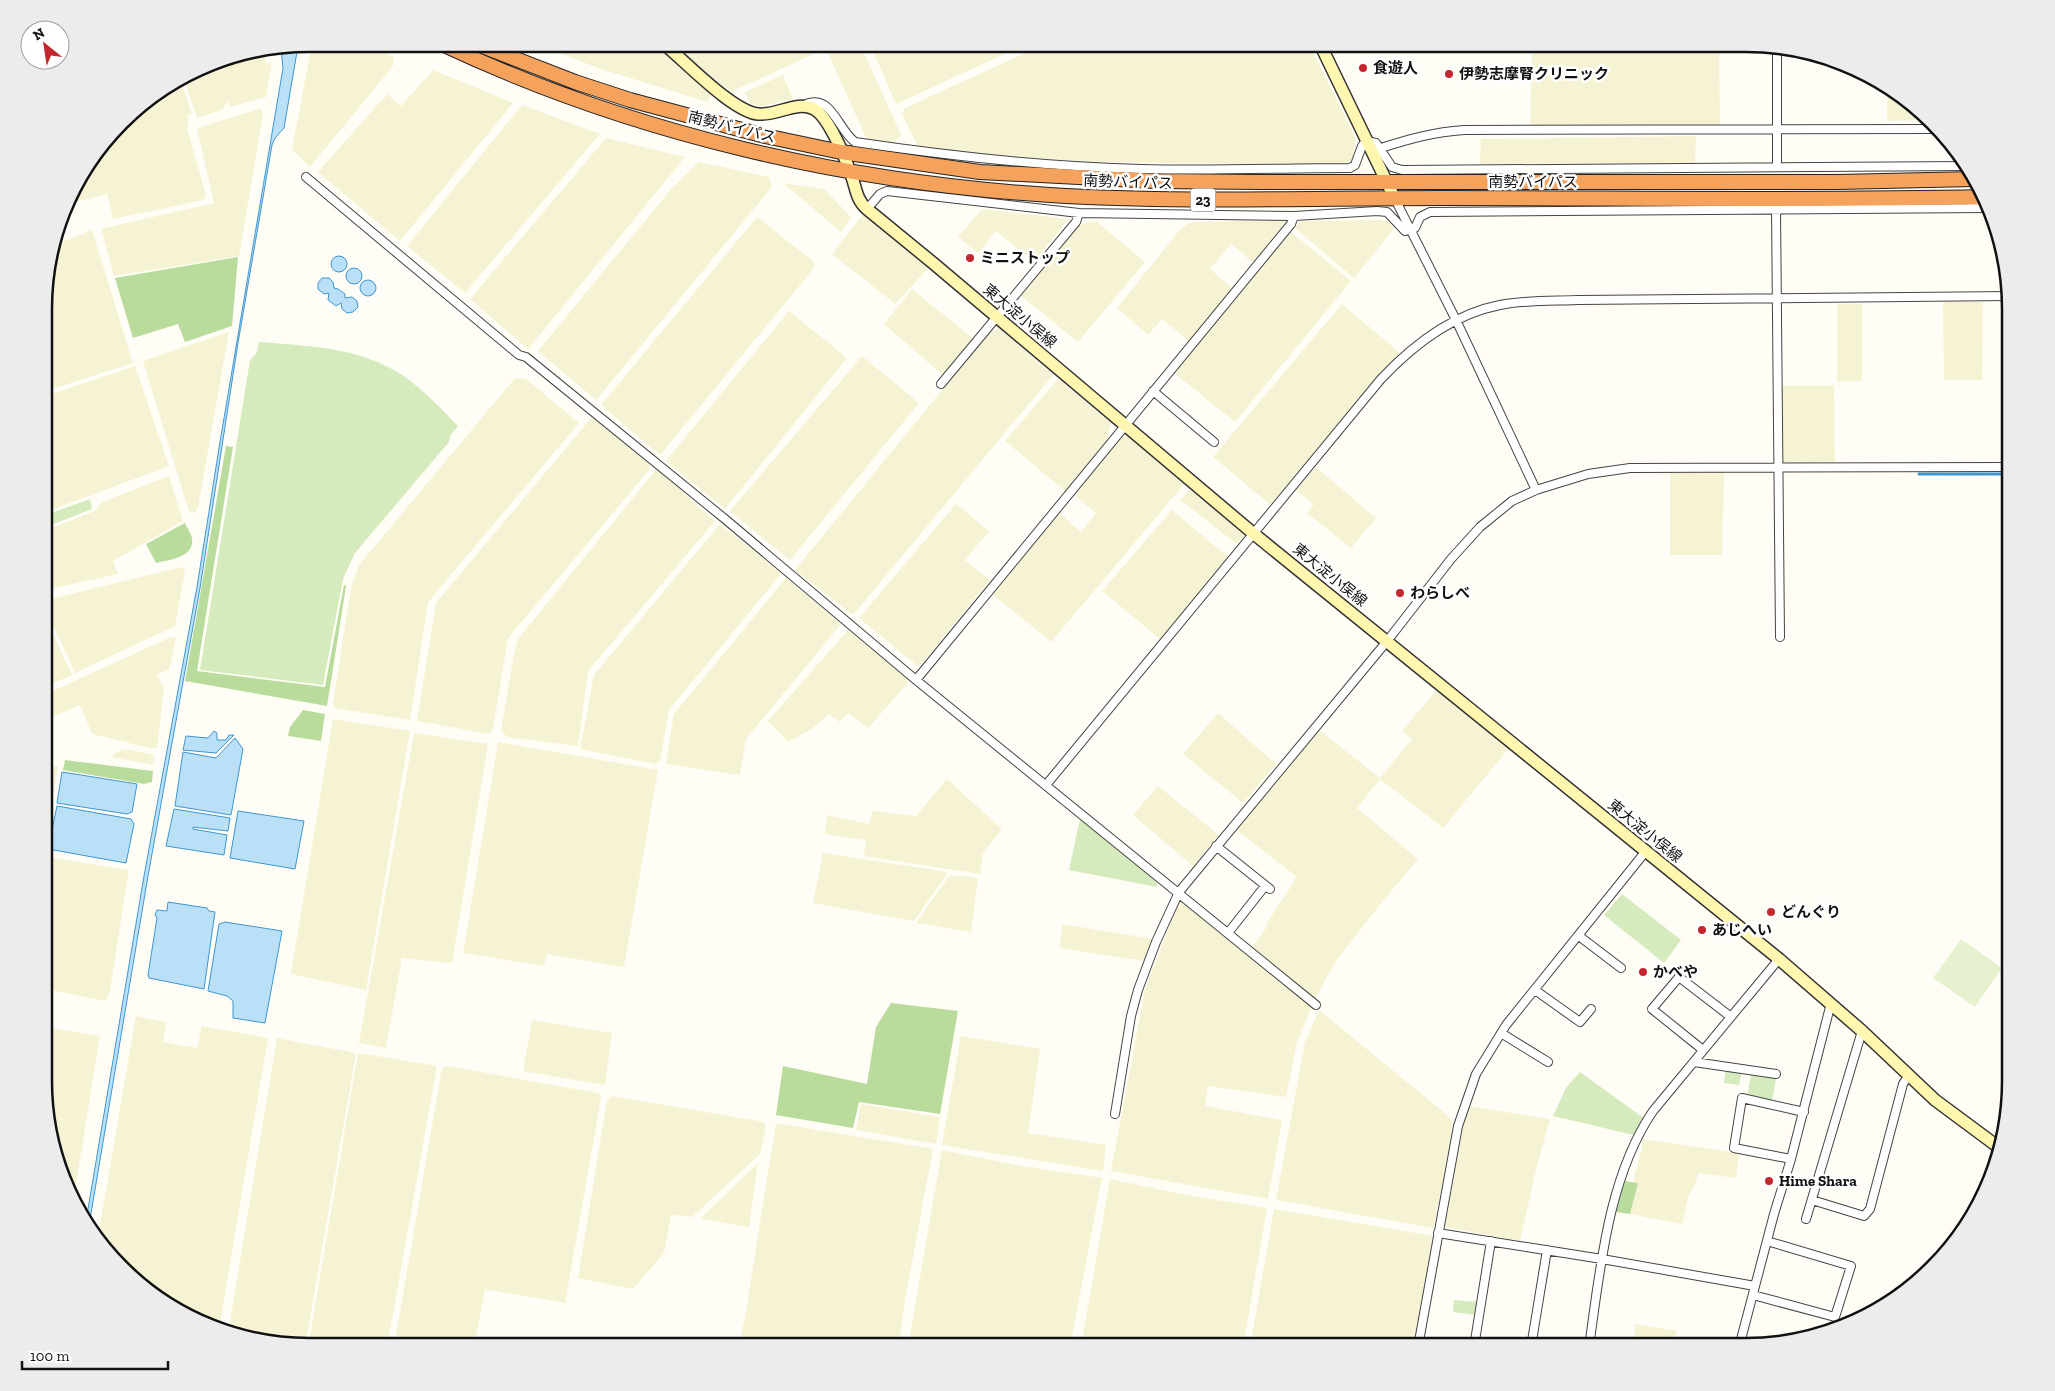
<svg xmlns="http://www.w3.org/2000/svg" width="2055" height="1391" viewBox="0 0 2055 1391" font-family="'Zilla Slab','Noto Sans JP',serif">
<rect width="100%" height="100%" fill="#fffdf5"/>
<path fill="#f6f3d4" d="M312 44H365L394 57 393 66 310 167 292 149Z
M537 44H655L713 93 707 102 598 68Z
M677 44H835L731 92 679 50Z
M848 44H860L901 135 894 144 867 140 828 53Z
M870 44H1026L896 104Z
M1045 44H1309L1356 139 1352 160 1343 165 1087 162 919 149 902 114 905 108Z
M1328 44H1360V47L1330 48Z
M1401 44H1565V46L1675 44 1732 45H1719L1720 126 1530 127 1532 47 1401 48Z
M266 52 265 64 272 63 266 97 230 107 228 101 222 110 197 118 184 79 208 64Z
M433 70 513 103 400 241 318 172 387 94 401 106Z
M783 75 793 99 762 106 750 104 745 92Z
M181 81 192 114 187 116 189 122 187 128 206 196 203 200 113 219 107 194 68 204 71 192 134 110Z
M1888 88 1907 99 1930 120 1887 121Z
M522 105 600 134 465 293 407 246Z
M260 109 263 114 239 256 114 276 101 229 214 203 197 128Z
M1696 136 1695 163 1480 164 1481 139Z
M606 138 685 157 528 349 470 299Z
M699 162 769 177 772 187 596 400 538 351 672 188Z
M783 183 824 189 851 217 841 232Z
M867 209 933 263 895 304 832 254Z
M982 209 1068 219 1034 262 996 231 978 253 958 237Z
M757 217 813 261 815 267 660 455 601 405Z
M1287 220 1254 263 1231 244 1210 269 1232 288 1190 342 1162 319 1148 335 1117 308 1179 231 1187 224 1194 222Z
M1385 220 1391 224 1394 229 1354 278 1295 228 1300 221Z
M1096 221 1145 262 1078 342 1020 295 1074 231 1079 225Z
M92 230 133 363 46 391V275L55 245Z
M1291 232 1351 281 1235 422 1173 372Z
M912 289 976 341 946 378 884 324Z
M1943 302H1983L1982 380H1944Z
M2009 302 2011 381H2009Z
M1342 304 1400 353 1356 401 1272 506 1213 457Z
M1837 304H1862V381L1837 382Z
M789 311 847 358 725 509 666 461Z
M999 328 1053 375 853 615 795 570 987 335Z
M229 332 198 507 195 513 189 512 143 361Z
M862 356 919 403 790 560 730 511Z
M135 366 169 466 46 512V396Z
M515 378H525L579 423 428 602 410 720 335 708 333 704 351 587 359 565Z
M1058 379 1111 423 1108 433 1109 437 1065 491 1005 441Z
M1782 386H1834L1835 462 1783 463Z
M592 417 649 464V470L508 638 493 729 490 734 417 721 436 603Z
M1127 433 1185 483 1051 642 992 594 1058 512 1081 532 1096 513 1073 494 1121 436Z
M1316 467 1376 518 1351 548 1307 513 1314 504 1296 490Z
M658 470 715 521 588 671 578 746 507 737 501 730 514 654 518 639 654 472Z
M1670 471H1724L1722 555H1670Z
M169 476 183 521 113 561 118 574 46 590V530L95 511 102 502Z
M1190 489 1246 534 1237 544 1180 500Z
M956 504 989 531 965 560 990 580 919 667 859 618Z
M1172 510 1228 557 1160 639 1102 591Z
M720 524 780 572V575L669 710 660 760 656 764 580 749 594 675Z
M182 567 185 571 175 626 75 673 46 610V600Z
M786 578 841 624 746 739 740 775 666 764 674 714Z
M46 618 72 675 46 686Z
M848 630 907 678V684L868 728 848 713 840 722 829 714 813 728 788 742 768 721Z
M171 637 176 638 169 670 157 674 164 688 157 748H150L92 734 80 705 52 717 46 713V694Z
M1439 687 1510 747 1443 828 1380 779 1357 808 1418 859 1374 912 1338 959 1329 973 1315 999 1252 947 1267 927 1265 926 1297 877 1235 829 1318 729 1380 778 1412 739 1402 731Z
M1218 713 1276 764 1243 803 1183 754Z
M333 719 410 731 366 990 291 974Z
M414 733 488 744 452 963 402 958 386 1048 359 1043Z
M498 742 658 770 624 967 547 954 544 966 463 953Z
M125 749 154 755 153 765 112 757 115 753Z
M46 765 58 767 46 833Z
M947 779 1002 829 983 853 980 874 864 856 866 840 825 834 827 815 869 824 873 811 916 816Z
M1158 786 1219 835 1193 866 1133 815Z
M823 853 948 872 914 921 813 903Z
M46 857 129 870 110 990 106 1001 46 989Z
M950 875 978 878 971 932 916 923Z
M1179 900 1313 1004 1297 1042 1286 1097 1208 1086 1205 1106 1282 1120 1268 1199 1111 1171 1145 990Z
M1062 924 1153 939 1144 961 1060 948Z
M1319 1010 1446 1114 1452 1121 1447 1163 1433 1228 1276 1200 1305 1042Z
M136 1016 166 1022 163 1042 197 1048 202 1026 268 1038 219 1330 148 1292 98 1236Z
M532 1020 612 1033 605 1085 523 1071Z
M46 1027 100 1036 74 1197 46 1116Z
M961 1036 1040 1049 1028 1133 1106 1145 1103 1171 942 1145Z
M277 1038 356 1053 305 1347H293L228 1334Z
M358 1053 437 1066 387 1347H308Z
M447 1066 598 1093 601 1098 565 1303 485 1289 475 1342 506 1347H394L442 1068Z
M612 1096 764 1122 766 1126 760 1154 692 1217 671 1215 664 1253 633 1289 578 1278 607 1100Z
M861 1104 940 1117 936 1144 856 1130Z
M1467 1106 1550 1119 1536 1169 1520 1241 1445 1227Z
M776 1123 933 1149 904 1306 899 1347H738L745 1317Z
M1642 1139 1739 1153 1736 1178 1698 1173 1696 1183 1689 1195 1682 1224 1630 1214 1638 1183 1633 1181 1642 1149Z
M942 1150 1022 1166 1102 1178 1070 1347H908Z
M758 1163 749 1227 700 1219Z
M1110 1179 1186 1195 1267 1208 1243 1347H1081Z
M1274 1209 1433 1236 1413 1347H1250Z
M1635 1324 1677 1331 1674 1347H1618L1619 1342 1634 1344Z"/>
<path fill="#d5ebbd" d="M259 342C310 346 364 347 408 379 426 393 442 409 458 426L450 436 449 442 355 553 343 579 323 685 200 670 250 360 256 354Z
M90 499 92 509 46 527V515Z
M1080 819 1156 879 1157 887 1069 870Z
M1622 894 1681 940 1664 963 1604 915Z
M1726 1068 1742 1071 1739 1085 1724 1083Z
M1580 1072 1645 1119 1634 1135 1553 1116 1566 1088Z
M1751 1075 1776 1079 1772 1101 1747 1097Z
M1454 1300 1478 1302 1475 1315 1453 1312Z"/>
<path fill="#b9dc9c" d="M238 257 232 326 185 342 178 324 133 338 115 278Z
M226 446 233 447 197 671 325 687 344 585 346 586 327 706 185 681Z
M185 523C187 528 191 533 192 538 195 558 169 560 156 563L146 544Z
M303 710 325 714 321 741 288 736 290 727Z
M65 760 153 771 152 782 144 784 63 770Z
M891 1003 958 1011 940 1114 859 1102 853 1128 776 1115 783 1066 867 1084 876 1027Z
M1625 1181 1638 1183 1630 1214 1616 1212Z"/>
<path fill="#e6f2cf" d="M1961 939 2002 968 1975 1007 1933 978Z"/>
<path fill="#b9e0f7" stroke="#3f96cf" d="M298 46 284 128 275 138 272 145 238 343 200 588 148 876 89 1225 86 1221 144 876 197 587 220 442 283 68 281 49Z
M331 264a8 8 0 1 1 16 0a8 8 0 1 1-16 0Z
M346 276a8 8 0 1 1 16 0a8 8 0 1 1-16 0Z
M322 278H329L333 282 334 288 338 289 345 294V298L352 297 357 301 358 307 353 312 347 313 342 309 341 303 336 306 328 300 329 293 324 294 318 289V283Z
M360 288a8 8 0 1 1 16 0a8 8 0 1 1-16 0Z
M214 731 217 733V740H226L229 735H234L216 753 183 750 186 736 208 738Z
M235 738 243 749 231 815 175 806 183 752 216 758Z
M62 772 137 784 132 812 127 814 57 803Z
M57 806 131 819 134 824 126 863 48 849Z
M174 809 230 818 228 831 193 827V829L227 835 224 855 166 846Z
M238 811 304 821 295 869 230 858Z
M168 902 207 908 209 911 215 912 204 989 149 978 148 975 157 918 155 915 157 910 167 911Z
M225 922 282 931 265 1023 233 1018V1001L227 996 208 991 219 924Z"/>
<g fill="none" stroke-linecap="round" stroke-linejoin="round">
<path stroke="#3f96cf" stroke-width="3" d="M1919 474H2011"/>
<g stroke="#444" stroke-width="10">
<path id="street" d="M802 106C831 90 837 129 855 142 950 156 1045 167 1142 169 1211 171 1281 168 1350 168L1355 165 1362 146 1366 141 1376 143 1392 167 1402 170 1966 166
M1381 148C1409 139 1434 132 1464 130L1939 129
M1777 167V47
M306 177 519 355 526 357 725 519 916 680 1316 1005
M1395 199 1456 320 1536 490
M867 209 880 194 887 191 1079 213 1294 216 1377 211 1387 212 1405 231 1415 228 1420 217 1430 212 1988 208
M1776 209 1780 637
M941 384 1076 222 1079 213
M1153 391 1214 442
M916 680 1291 224 1294 216
M1046 785 1381 379C1413 345 1453 314 1500 305 1525 300 1551 301 1577 300L2011 296
M1216 846 1270 889
M1228 933 1265 886
M1579 936 1621 968
M1535 990 1580 1022 1591 1009
M1501 1033 1548 1062
M1703 1050 1652 1009 1679 977 1731 1017
M1694 1062 1776 1074
M1115 1114 1131 1016 1138 990 1156 942 1179 892 1388 640 1451 559 1480 527 1512 501 1536 490 1588 474 1630 468 2011 467
M1791 1159 1734 1148 1742 1098 1804 1112
M1812 1200 1864 1216 1870 1209 1903 1084 1908 1076
M1806 1219 1862 1031
M1438 1233 1602 1259 1755 1286
M1753 1295 1835 1317 1851 1266 1767 1241
M1418 1347 1458 1126 1476 1074 1506 1025 1646 851
M1474 1347 1491 1241
M1531 1347 1547 1250
M1589 1347C1600 1270 1608 1177 1653 1111L1779 959
M1739 1347 1774 1214 1791 1159 1831 1003"/>
</g>
<g stroke="#333" stroke-width="14">
<path id="secondary" d="M664 44C686 62 732 111 758 114 777 116 797 100 814 109 828 116 845 157 850 172 856 185 855 199 867 209L933 263 1254 534 1779 959 1862 1031 1935 1100 2001 1149
M1320 44 1395 199"/>
</g>
<g stroke="#222" stroke-width="16">
<path id="highway" d="M442 44C631 133 842 182 1050 195 1181 203 1311 198 1443 198 1623 198 1804 201 1985 197
M477 44 575 82 630 100 765 136 841 152 980 172 1155 181 1261 182H1837L1975 179"/>
</g>
<use href="#street" stroke="#fff" stroke-width="8"/>
<use href="#secondary" stroke="#fff6b0" stroke-width="11"/>
<use href="#highway" stroke="#f5a25d" stroke-width="14"/>
</g>
<g fill="#c4262e" stroke="#fff" stroke-width="2">
<circle cx="1363" cy="68" r="5"/>
<circle cx="1449" cy="74" r="5"/>
<circle cx="970" cy="258" r="5"/>
<circle cx="1400" cy="593" r="5"/>
<circle cx="1771" cy="912" r="5"/>
<circle cx="1702" cy="930" r="5"/>
<circle cx="1643" cy="972" r="5"/>
<circle cx="1769" cy="1181" r="5"/>
</g>
<g text-anchor="middle" dominant-baseline="central" stroke-width="5" stroke-linejoin="round" paint-order="stroke">
<rect fill="#fff" stroke="#585858" stroke-width="1" x="1190.5" y="188.5" width="25" height="23" rx="4"/>
<g font-size="14" font-weight="bold" fill="#111">
<text x="1203" y="200">23</text>
</g>
<g font-size="15" font-weight="bold" fill="#111" stroke="#fff" text-anchor="start">
<text x="1373" y="68">食遊人</text>
<text x="1459" y="74">伊勢志摩腎クリニック</text>
<text x="980" y="258">ミニストップ</text>
<text x="1410" y="593">わらしべ</text>
<text x="1781" y="912">どんぐり</text>
<text x="1712" y="930">あじへい</text>
<text x="1653" y="972">かべや</text>
<text x="1779" y="1181">Hime Shara</text>
</g>
<g font-size="15" fill="#111" stroke="#fff">
<text transform="translate(732 127) rotate(14)">南勢バイパス</text>
<text transform="translate(1128 182) rotate(2)">南勢バイパス</text>
<text x="1533" y="182">南勢バイパス</text>
<text transform="translate(1020 316) rotate(40)">東大淀小俣線</text>
<text transform="translate(1330 575) rotate(39)">東大淀小俣線</text>
<text transform="translate(1645 831) rotate(39)">東大淀小俣線</text>
</g>
</g>
<path d="M0 0H2055V1391H0ZM309 52H1745A257 257 0 0 1 2002 309V1081A257 257 0 0 1 1745 1338H309A257 257 0 0 1 52 1081V309A257 257 0 0 1 309 52Z" fill="#ececec" fill-rule="evenodd"/>
<path fill="none" stroke="#111" stroke-width="2.5" d="M309 52H1745A257 257 0 0 1 2002 309V1081A257 257 0 0 1 1745 1338H309A257 257 0 0 1 52 1081V309A257 257 0 0 1 309 52Z"/>
<g transform="translate(45 45) rotate(330)"><circle r="24" fill="#ffffff" stroke="#a0a0a0"/>
<path d="M0-4L9 19L0 12L-9 19Z" fill="#c4262e"/>
<text y="-8" font-size="14" font-weight="bold" text-anchor="middle" fill="#111111">N</text>
</g>
<path d="M22 1361v8h146v-8" fill="none" stroke="#111111" stroke-width="2.5"/>
<text x="30" y="1361" font-size="15" fill="#111111" stroke="#ffffff" stroke-width="4" paint-order="stroke">100 m</text>
</svg>
